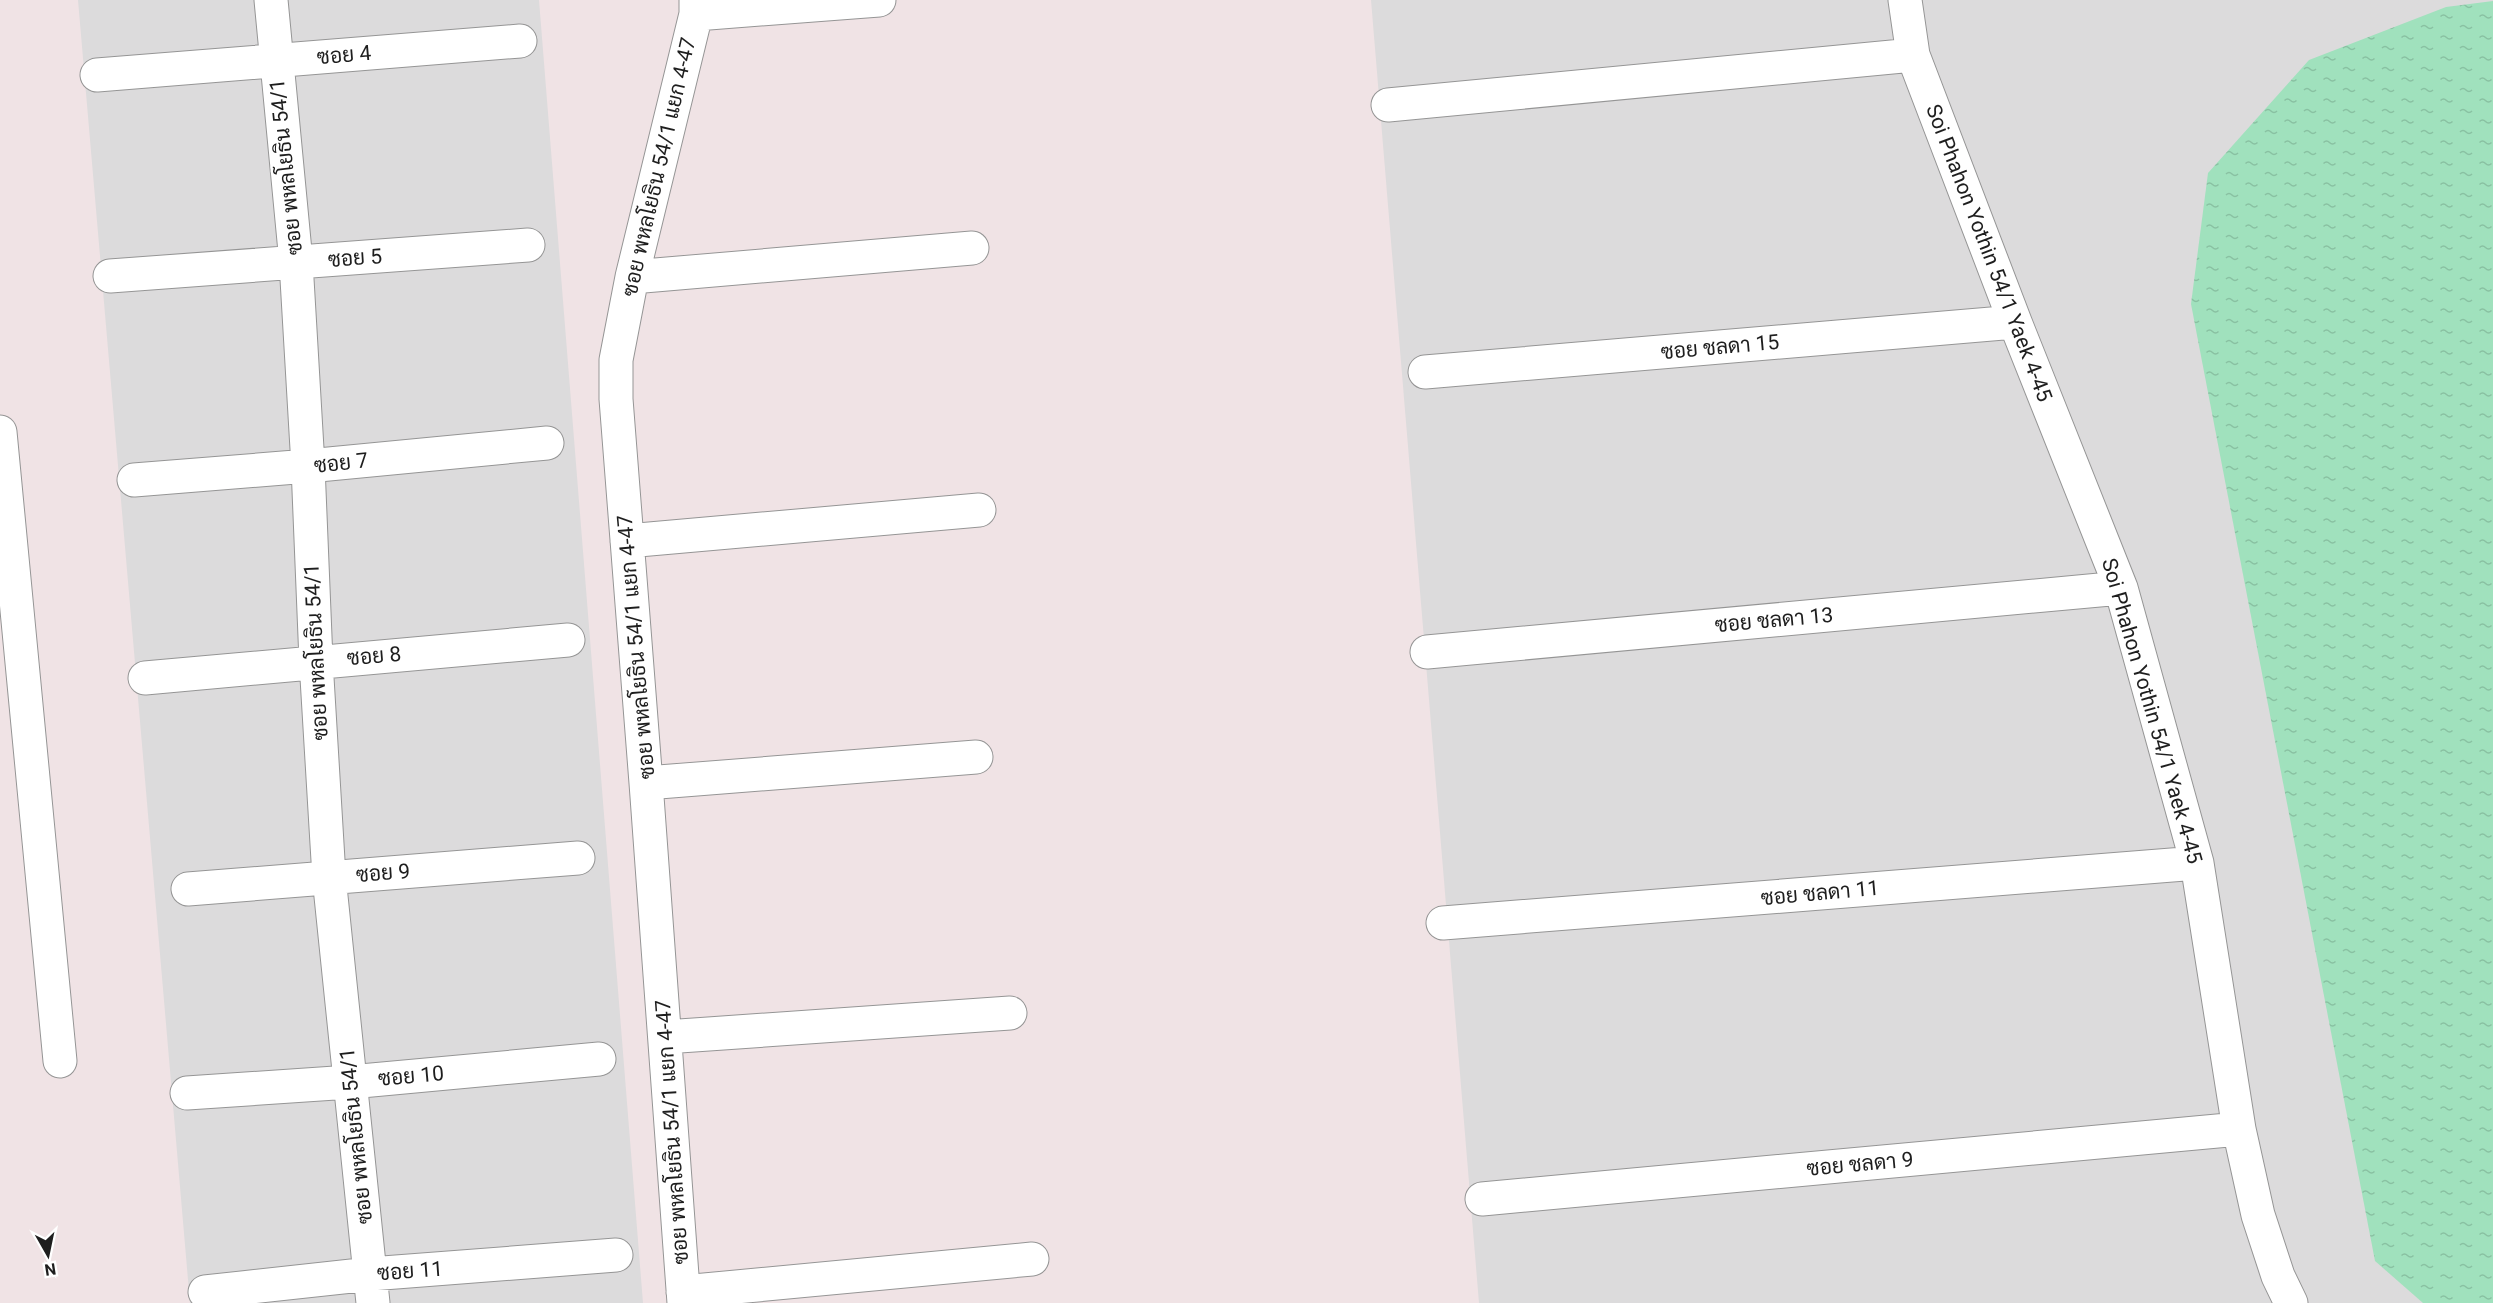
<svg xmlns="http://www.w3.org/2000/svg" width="2493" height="1303" viewBox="0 0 2493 1303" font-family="Roboto,Sarabun,sans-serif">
<defs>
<pattern id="water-ripples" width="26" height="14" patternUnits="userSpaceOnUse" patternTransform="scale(1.5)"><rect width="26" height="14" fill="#a0e1bd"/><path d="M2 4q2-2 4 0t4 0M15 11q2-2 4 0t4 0" fill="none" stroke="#89c1a2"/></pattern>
</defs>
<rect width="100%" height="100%" fill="#f0e3e5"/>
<path fill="#dcdbdc" d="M78 0H539L643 1303H190Z
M1371 0H2493V1303H1479Z"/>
<path fill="url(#water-ripples)" d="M2493 1V1303H2423L2375 1261 2191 304 2208 173 2309 60 2446 7Z"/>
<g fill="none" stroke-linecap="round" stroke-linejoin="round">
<g stroke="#959595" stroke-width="35">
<path id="minor" d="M271 0 296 262 308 466 316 661 329 877 373 1303
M1905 0 1913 55 2015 322 2121 588 2197 863 2239 1129 2258 1215 2278 1276 2291 1303
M696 14 879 0
M97 75 520 41
M1388 105 1913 55
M110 276 528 245
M632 277 972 248
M1425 372 2015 322
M0 432 60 1061
M134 480 308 466 547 443
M627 541 979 510
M1427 652 2121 588
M145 678 568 640
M646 783 976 757
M188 889 578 858
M1443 923 2197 863
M665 1037 1010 1013
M187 1093 350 1082 599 1059
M1482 1199 2239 1129
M205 1292 370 1274 616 1255
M683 1292 1032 1259
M684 1303 646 783 616 399V360L632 277 696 14V0"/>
</g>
<use href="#minor" stroke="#fff" stroke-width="33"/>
</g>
<g text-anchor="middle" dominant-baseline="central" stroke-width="4.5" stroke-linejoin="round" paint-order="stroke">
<g font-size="21" fill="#1e1e1e" stroke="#fff">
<text transform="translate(344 55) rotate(-5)">ซอย 4</text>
<text transform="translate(286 167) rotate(-96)">ซอย พหลโยธิน 54/1</text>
<text transform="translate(659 167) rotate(-77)">ซอย พหลโยธิน 54/1 แยก 4-47</text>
<text transform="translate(1989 253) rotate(69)">Soi Phahon Yothin 54/1 Yaek 4-45</text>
<text transform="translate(355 258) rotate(-4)">ซอย 5</text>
<text transform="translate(1720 347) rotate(-5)">ซอย ชลดา 15</text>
<text transform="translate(341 463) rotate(-6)">ซอย 7</text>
<text transform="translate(1774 620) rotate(-5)">ซอย ชลดา 13</text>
<text transform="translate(636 647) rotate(-95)">ซอย พหลโยธิน 54/1 แยก 4-47</text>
<text transform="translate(316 652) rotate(-93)">ซอย พหลโยธิน 54/1</text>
<text transform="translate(374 656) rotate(-5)">ซอย 8</text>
<text transform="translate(2152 711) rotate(74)">Soi Phahon Yothin 54/1 Yaek 4-45</text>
<text transform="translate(383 873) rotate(-4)">ซอย 9</text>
<text transform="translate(1820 893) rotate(-5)">ซอย ชลดา 11</text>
<text transform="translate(411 1076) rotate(-5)">ซอย 10</text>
<text transform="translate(672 1132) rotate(-94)">ซอย พหลโยธิน 54/1 แยก 4-47</text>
<text transform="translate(356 1136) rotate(-96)">ซอย พหลโยธิน 54/1</text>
<text transform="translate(1860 1164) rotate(-5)">ซอย ชลดา 9</text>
<text transform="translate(410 1271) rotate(-4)">ซอย 11</text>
</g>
</g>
<g transform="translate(48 1255) rotate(171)" stroke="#ffffff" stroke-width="4.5" paint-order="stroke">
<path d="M0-4.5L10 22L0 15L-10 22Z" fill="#1e1e1e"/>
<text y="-9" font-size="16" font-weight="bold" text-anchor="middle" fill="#1e1e1e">N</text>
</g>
</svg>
